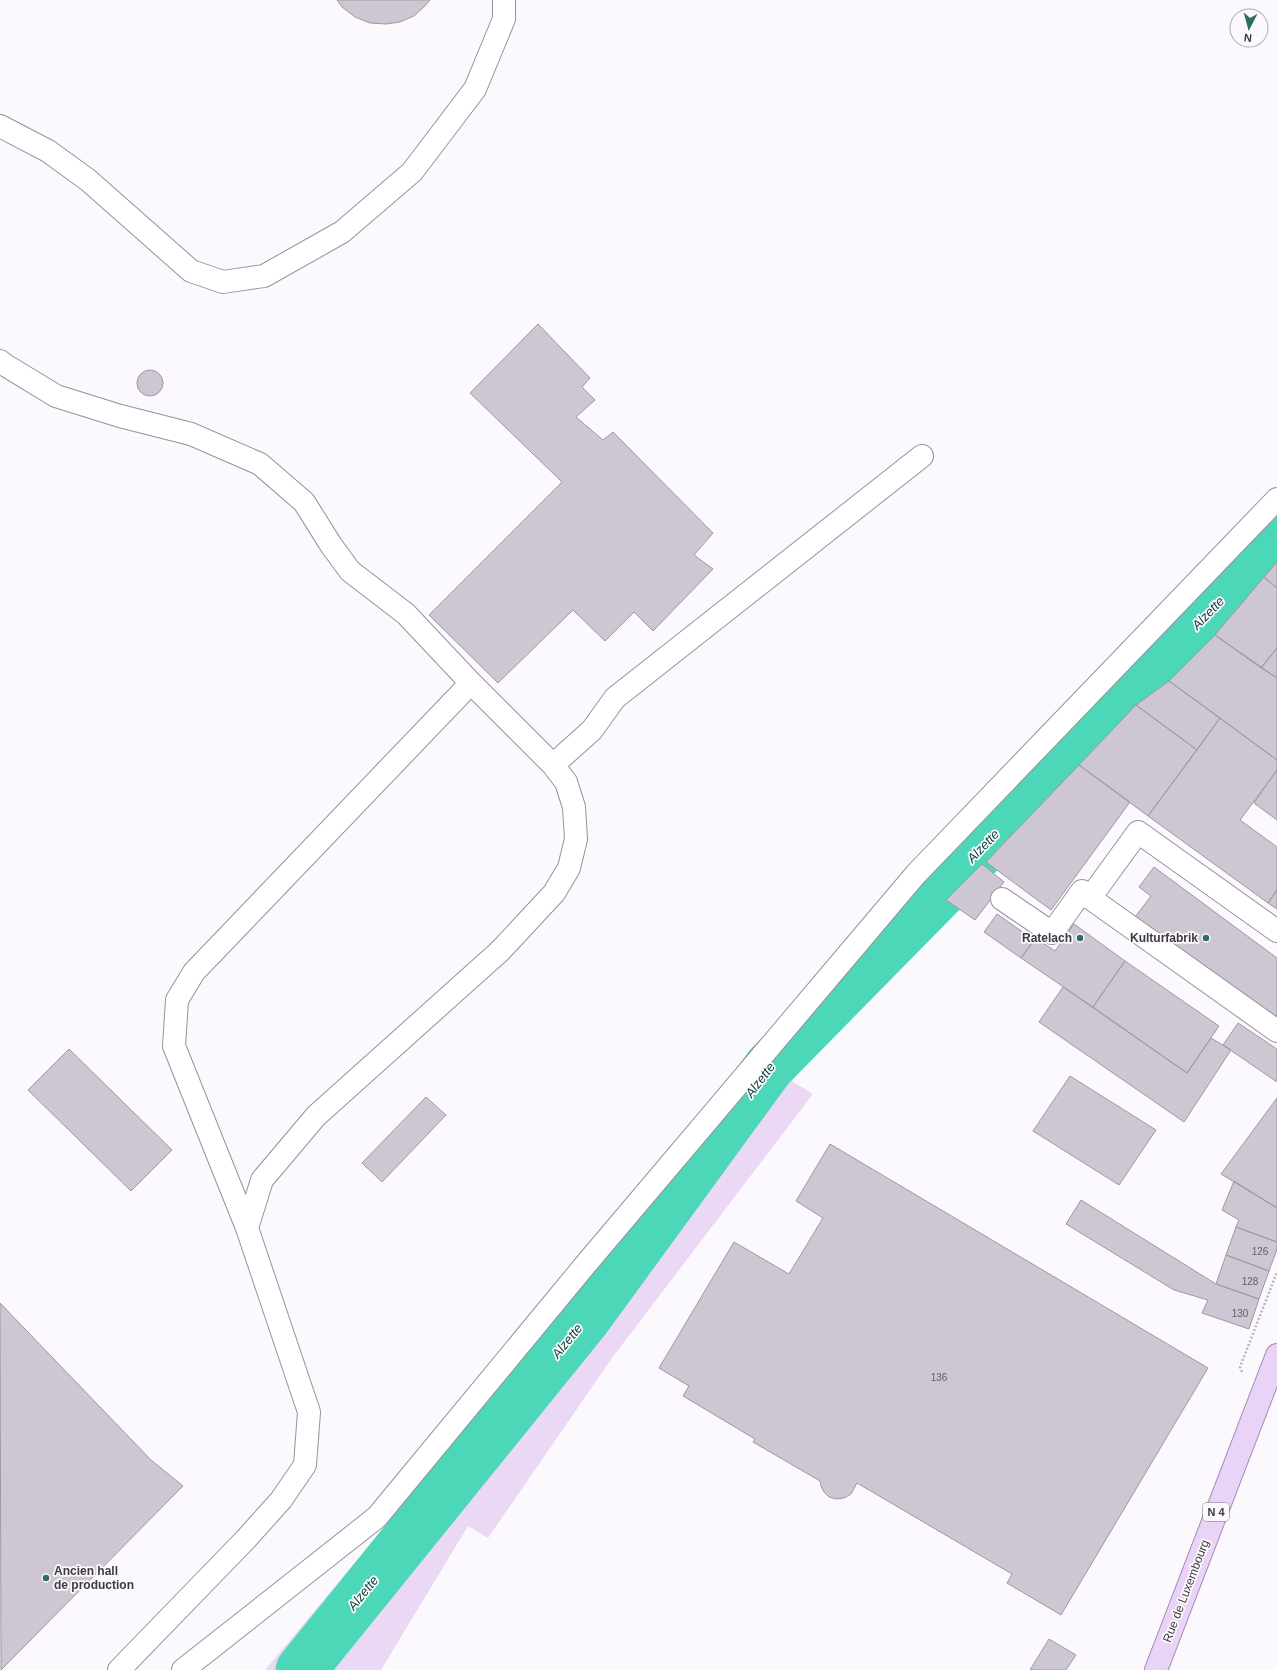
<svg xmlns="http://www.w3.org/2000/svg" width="1277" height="1670" viewBox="0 0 1277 1670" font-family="Helvetica,sans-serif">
<rect width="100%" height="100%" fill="#fcf9fe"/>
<path fill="#ead8f5" d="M769 1067 813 1094 612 1358 488 1538 468 1526 381 1670H265Z"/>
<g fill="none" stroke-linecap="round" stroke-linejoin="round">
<path stroke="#4cd7b9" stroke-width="51" d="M301 1670 585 1319 769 1067 944 889 1277 541"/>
</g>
<path fill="#cec6d2" stroke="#9f98a3" d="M337 0H430L425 6 414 16 400 22 386 24 370 23 355 17 342 7Z
M538 324 590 378 582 387 595 400 576 417 603 440 613 432 713 533 694 555 713 569 653 631 634 612 605 641 573 610 498 683 429 615 562 482 470 393Z
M137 383a13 13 0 1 1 26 0a13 13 0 1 1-26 0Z
M1277 562V588L1264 577Z
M1264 577 1277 588V648L1261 668 1215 635Z
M1215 635 1277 678V760L1169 681Z
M1277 648V678L1261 668Z
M1169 681 1220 718 1197 750 1136 705Z
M1136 705 1197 750 1148 816 1079 765Z
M1220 718 1277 760V770L1240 820 1277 847V890L1268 903 1148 816Z
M1079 765 1130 802 1051 910 986 862Z
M1277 770V820L1254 803Z
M982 864 1004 882 975 920 946 900Z
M1154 867 1277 958V1022L1135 917 1151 896 1139 887Z
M1277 890V909L1268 903Z
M997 914 1034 940 1021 958 984 932Z
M1074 924 1125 961 1093 1007 1021 958 1036 938 1055 951Z
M1125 961 1219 1026 1187 1073 1093 1007Z
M1063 987 1187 1073 1211 1038 1231 1050 1184 1122 1039 1022Z
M1238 1023 1277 1049V1082L1223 1045Z
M69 1049 172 1150 131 1191 28 1090Z
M1070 1076 1156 1130 1119 1185 1033 1131Z
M426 1097 446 1115 382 1182 362 1163Z
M1277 1098V1208L1221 1174Z
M830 1144 1208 1368 1061 1615 1007 1583 1012 1574 857 1483 851 1494 844 1498 836 1499 829 1497 824 1492 821 1486 820 1481 753 1442 755 1439 683 1396 689 1386 659 1368 734 1242 789 1274 823 1218 796 1201Z
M1234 1181 1277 1208V1242L1236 1227 1239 1220 1222 1210Z
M1081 1200 1216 1284 1259 1299 1249 1329 1202 1313 1208 1300 1174 1290 1066 1224Z
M1236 1227 1277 1242V1249L1269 1271 1226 1255Z
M1226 1255 1269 1271 1259 1299 1216 1284Z
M0 1303 151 1460 183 1486 1 1670Z
M1049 1639 1076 1655 1066 1670H1030Z"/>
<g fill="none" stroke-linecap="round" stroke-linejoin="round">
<g stroke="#97919b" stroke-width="24">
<path id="minor" d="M0 126 48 151 88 180 191 271 223 282 264 276 342 232 412 172 475 89 504 19V0
M0 361 5 365 56 396 120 416 191 434 260 464 304 502 331 545 350 571 406 614 471 683 553 765 592 730 615 698 922 456
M1002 899 1052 933 1082 891 1090 898
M1277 931 1138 832 1090 898 1277 1031
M247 1228 262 1180 316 1116 500 951 554 893 569 868 576 839 574 807 566 782 553 765
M119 1670 246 1539 281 1500 305 1465 309 1412 247 1228 174 1046 177 1000 194 972 471 683
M183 1670 377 1517 586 1264 916 874 1277 499"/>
</g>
<g stroke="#a48ab3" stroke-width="24">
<path id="major" d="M1156 1670 1277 1355"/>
</g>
<path stroke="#bab7bc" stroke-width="2.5" stroke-dasharray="2 2" stroke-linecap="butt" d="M1242 1372 1240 1367 1277 1272"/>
<use href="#minor" stroke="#fff" stroke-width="22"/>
<use href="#major" stroke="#e9d3f7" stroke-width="22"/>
</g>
<g fill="#2c6e5f" stroke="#fcf9fe" stroke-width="1.5">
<circle cx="1080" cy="938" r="4"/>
<circle cx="1206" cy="938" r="4"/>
<circle cx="46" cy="1578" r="4"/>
</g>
<g text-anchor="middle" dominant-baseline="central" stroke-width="3.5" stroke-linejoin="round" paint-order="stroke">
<g font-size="10" fill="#615e64">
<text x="1260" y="1251">126</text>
<text x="1250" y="1281">128</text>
<text x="1240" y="1313">130</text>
<text x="939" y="1377">136</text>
</g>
<rect fill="#fcf9fe" stroke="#767478" stroke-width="1" x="1203" y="1503" width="26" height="18" rx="3"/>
<g font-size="11" font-weight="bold" fill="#3d3b3f">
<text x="1216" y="1512">N 4</text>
</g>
<g font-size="12" font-weight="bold" fill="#3d3b3f" stroke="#fcf9fe" text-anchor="end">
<text x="1072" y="938">Ratelach</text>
<text x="1198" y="938">Kulturfabrik</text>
<text x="54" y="1571" text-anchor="start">Ancien hall<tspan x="54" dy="14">de production</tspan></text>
</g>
<g font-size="12" fill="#3d3b3f" stroke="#fcf9fe">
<text transform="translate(1186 1591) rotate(-69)">Rue de Luxembourg</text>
</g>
<g font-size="13" font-style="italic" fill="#054538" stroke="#fcf9fe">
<text transform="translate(1208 613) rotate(-46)">Alzette</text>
<text transform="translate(983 846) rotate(-46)">Alzette</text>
<text transform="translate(760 1080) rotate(-53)">Alzette</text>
<text transform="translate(567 1341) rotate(-51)">Alzette</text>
<text transform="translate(363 1593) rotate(-51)">Alzette</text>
</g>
</g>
<g transform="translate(1249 28) rotate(186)"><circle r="19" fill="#fcf9fe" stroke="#b0adb2"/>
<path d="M0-3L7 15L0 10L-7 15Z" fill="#2c6e5f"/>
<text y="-6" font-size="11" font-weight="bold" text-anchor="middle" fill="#3d3b3f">N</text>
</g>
</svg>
